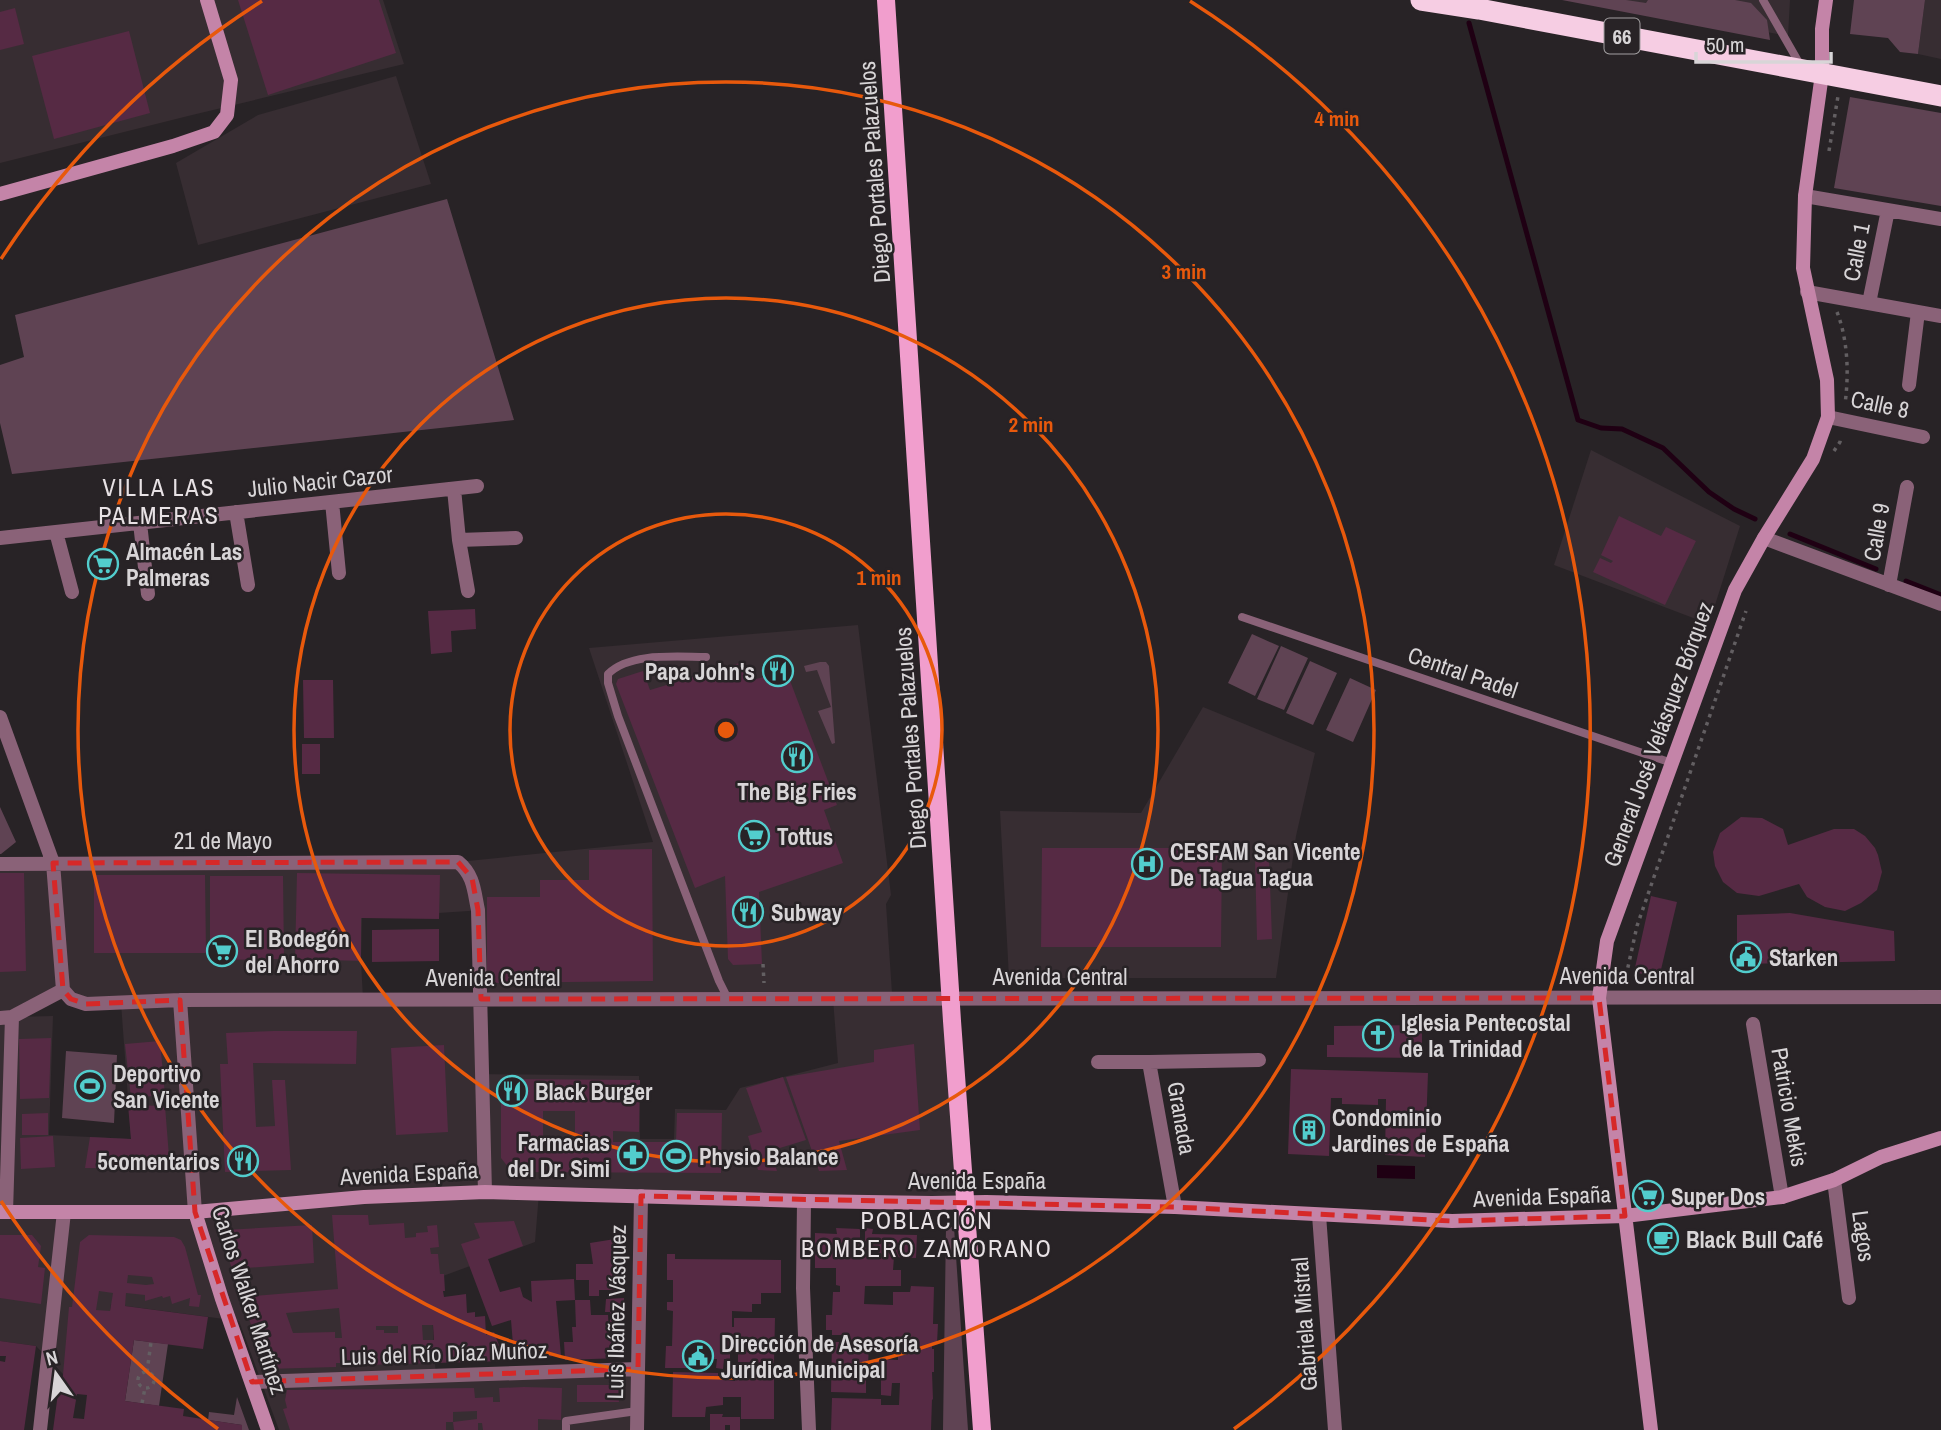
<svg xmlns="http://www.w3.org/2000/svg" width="1941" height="1430" viewBox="0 0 1941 1430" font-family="'Archivo Narrow',sans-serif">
<rect width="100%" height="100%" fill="#282326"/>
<path fill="#372d32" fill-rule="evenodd" d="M0 0H383L404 64 188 116 0 163Z
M1597 0H1790L1788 36Z
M1925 0H1941V59L1918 54Z
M396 76 431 184 198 245 176 163 258 115Z
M1591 450 1740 526 1709 624 1554 565Z
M858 625 891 895 886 904 892 993 486 994 484 910 362 918 361 961 363 999H481L478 1074 639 1076 640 1139H674L675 1109 726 1110 740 1088 838 1063 833 999H951L965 1202 539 1193 535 1242 443 1276 431 1297 436 1379 638 1369 637 1430H279L239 1321 111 1304 100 1379 63 1374 36 1346 0 1341V864L458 862 653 842 589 648ZM63 990 86 1004 121 1003 131 1139 49 1135 53 1016 14 1017Z
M1203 707 1315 753 1296 836 1276 978H1009L1000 811 1141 813Z"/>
<path fill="#5f4353" d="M1562 0H1626L1646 3 1648 0H1735L1751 3 1767 20 1770 40Z
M1854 0H1925L1918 54 1900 52 1888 38 1850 34Z
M1850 97 1941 113V206L1834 188Z
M447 199 514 420 12 474 0 423V365L24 357 15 315Z
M1252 634 1279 646 1255 696 1228 683Z
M1281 646 1308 658 1284 710 1257 699Z
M1310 661 1337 673 1313 725 1286 713Z
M820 662H826L829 666 835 743 832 744 818 711 831 707 817 670 806 672 804 666Z
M1350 678 1376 690 1353 742 1326 730Z
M0 807 16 842 1 854H0Z
M66 1051 117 1055 114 1123 62 1118Z
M946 1227H954L968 1430H943Z
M134 1340 168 1344 159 1406 125 1401Z
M237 1397 249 1430H242V1425L208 1420 209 1412 234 1415Z"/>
<path fill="#1f0013" d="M1377 1165 1415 1166V1179L1377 1178Z"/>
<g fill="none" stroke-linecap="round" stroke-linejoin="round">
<path stroke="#1f0013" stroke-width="5" d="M1469 23 1578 420 1601 428 1622 429 1663 448 1709 492 1734 509 1755 519
M1790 534 1876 569
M1906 581 1941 595"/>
</g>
<path fill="#562a44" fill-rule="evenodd" d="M238 0H379L396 53 268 95Z
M15 8 24 44 0 50V12Z
M129 31 150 113 54 139 32 56Z
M1619 516 1661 536 1666 527 1696 541 1665 605 1593 572 1600 558 1611 563 1613 561 1601 555Z
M475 609 476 629 451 631 452 652 431 654 428 611Z
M743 662 748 681 764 677 761 669 783 662 837 805 824 810 843 863 759 892 762 964 733 965 728 959 725 876 695 888 616 684 618 679 643 671 650 690Z
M303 680H333L334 738H304Z
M302 744H320V774H302Z
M1741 817 1762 818 1783 829 1788 845 1834 829H1854L1865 836 1875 848 1878 855 1882 872 1877 890 1861 903 1845 911 1825 907 1807 897 1799 884 1759 896 1737 893 1723 882 1715 866 1713 852 1720 833Z
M1042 848H1222L1221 947H1041Z
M652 849 653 981 487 983V897H540V880H589V850Z
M1255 857H1269L1272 939 1257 940Z
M0 873H24L26 971 0 972Z
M297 873 440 875 439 919 361 918V961L295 959Z
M94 875H205L206 953H94Z
M210 876H283L284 959 210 960Z
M1651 896 1677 902 1659 978 1634 972Z
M1790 913 1894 931 1895 961 1737 964V915Z
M439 929V961L372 962V930Z
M1422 1025V1058L1327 1057V1045H1334V1026Z
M274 1031H357L356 1064 253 1063 256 1127 275 1126 272 1080H285L291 1170 225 1172 220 1064H228L226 1033Z
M51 1038 49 1098 20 1099 19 1039Z
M160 1041 165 1095 131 1098 125 1044Z
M914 1044 920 1130 839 1141 847 1170 819 1171 786 1077 874 1062V1050Z
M444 1045 448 1132 396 1135 391 1048Z
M1291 1069 1428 1073 1425 1157 1385 1155 1386 1099H1378V1105L1342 1104V1098H1331L1329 1156 1288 1154Z
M783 1077 806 1140 770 1151 777 1171 758 1170 748 1136 762 1132 746 1088Z
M501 1079 640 1080 639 1132 613 1131V1142H676L677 1113H722L721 1173 512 1172 501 1158ZM543 1111H575V1140H543Z
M128 1105 165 1106 170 1169 85 1168 90 1137 131 1139Z
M48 1113V1135H22V1114Z
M53 1136 55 1167 21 1169 20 1138Z
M332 1215H368L369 1225 404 1223 405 1238 416 1237V1233L428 1232 427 1226 437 1225 439 1247 430 1248 431 1254H438L440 1274H444L445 1291H443L444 1297 466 1294 467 1313 475 1312V1317L485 1316 486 1335 494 1332 505 1361 364 1365V1363H336V1367L266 1369 248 1316H250L243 1297 338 1289ZM339 1308 342 1338H335V1332L293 1333 286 1313ZM422 1325H433L434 1340H423ZM376 1326H398V1333H384V1330H376Z
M514 1221 523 1246 488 1259 500 1292 520 1287 523 1297 532 1302 531 1281 574 1279 575 1300 556 1301 561 1356 514 1357 511 1320 492 1326 461 1244 480 1238 474 1223Z
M312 1225 314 1263 232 1269 221 1235 225 1230Z
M836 1228 860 1229V1255H865V1228L873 1229 872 1234 917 1235 916 1258 894 1257 893 1270H901V1286H865L864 1304 893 1305V1292H910L911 1286 934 1287 933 1324H938L937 1343H932V1349H934V1372H932L933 1400 932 1399 931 1430H831L832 1398 881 1399V1405H899L900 1383H892L891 1396 881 1395V1371H866V1393L831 1392 832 1342H847V1335H832V1330H826V1315H832L833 1292H840V1286L836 1285V1268H815V1233L837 1234ZM869 1343H902V1348H898V1360L881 1359V1362H874V1366H868Z
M0 1235H32L41 1246 38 1267 45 1268 41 1304 0 1298Z
M89 1235 174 1237 181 1240 185 1247 198 1295H201L199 1307 189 1306 190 1298 172 1304 170 1296 163 1298 162 1296 145 1301V1295L126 1293 125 1306 208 1317 203 1349 134 1340 125 1401 184 1409 183 1416 242 1425V1430H53L59 1386H62L69 1307H72L80 1242ZM128 1275 152 1277 154 1284 146 1285 127 1283ZM99 1291 113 1293 110 1311 96 1310ZM77 1394 87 1395 84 1419 73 1418Z
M615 1239 618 1255V1290H599V1296H589V1280H576V1264H593L590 1243Z
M667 1254H675V1259L781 1260V1293H761V1304H752V1312L732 1311V1327H734V1318H775L774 1363 738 1362V1352H730V1359H724L723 1369 716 1368 717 1359H713V1352H706V1359H703V1368H665L666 1346H672L673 1311 667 1310V1302H673V1280H667Z
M624 1298 623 1325H610V1312H605L606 1299Z
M575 1300H590L591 1315H608L609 1335H622L623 1354 619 1358 565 1360 564 1342H573L572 1327H576Z
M0 1341 36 1346 24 1430H0V1361L5 1362 6 1356H0Z
M770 1369H774V1419H741V1397H723V1405L706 1407 705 1417H672L673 1372 718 1373V1379L735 1381 736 1374H770Z
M577 1385H618L619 1402H577Z
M524 1387 562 1388 561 1420 538 1419V1430H483L482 1423H478V1430H454L453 1422 477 1419V1411L453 1412V1422H446V1430H290L283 1409 287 1408 285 1400 287 1390 474 1388 475 1398 493 1397V1402H500L499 1388Z
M710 1414H723L722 1417H740V1430H730V1425H725V1430H710Z"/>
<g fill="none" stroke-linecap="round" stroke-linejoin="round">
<path stroke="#635f62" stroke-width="3.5" stroke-dasharray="3.5 5" stroke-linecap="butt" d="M1829 151 1838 96
M1837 312C1848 340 1849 374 1845 404
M1834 451 1840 442 1841 436
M763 964 764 983
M1626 976 1637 926 1746 611
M147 1372 151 1342
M138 1380a8 8 0 1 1 16 0a8 8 0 1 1-16 0Z
M142 1403 145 1388"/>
<path stroke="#8a6278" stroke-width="8" d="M1763 0 1802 68
M1242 617 1672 763
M706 657C677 657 630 652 608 674V683L618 716 719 981 728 999
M566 1430V1421L637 1411"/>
<path stroke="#8a6278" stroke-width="14" d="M1805 196 1941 219
M1807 292 1941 316
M1869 303 1888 210
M1909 385 1918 312
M1828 417 1923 437
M454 489 459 540 468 591
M332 502 339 573
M236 512 248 585
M140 523 148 594
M56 532 72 592
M0 538 477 486
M1764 538 1941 604
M459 540 516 538
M1889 585 1907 487
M0 717 53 863 63 990 71 999 86 1004 180 1000 1941 997
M0 864 458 862C474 875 474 891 478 910L485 1192
M180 1000 195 1212
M0 1018 12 1017 63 990
M1753 1024 1782 1197
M1098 1062H1149
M1834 1180 1849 1298
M804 1201 803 1288 809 1430
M1175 1207 1149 1062 1259 1060
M6 1212 12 1017
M1319 1215 1335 1430
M252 1382 638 1369
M40 1430 64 1212
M637 1430 641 1196"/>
<path stroke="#c484a8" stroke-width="14" d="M0 194 173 146 214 132 227 115 231 80 207 0
M0 1212H195L364 1197 485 1192 804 1201 932 1203 986 1202 1175 1207 1452 1221 1625 1216 1782 1197 1834 1180 1881 1157 1941 1138
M195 1212 222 1299 268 1430
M1651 1430 1599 998 1607 941 1735 590 1764 538 1813 459 1828 417 1827 380 1803 268 1805 196 1822 74V29L1826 0"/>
<path stroke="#f19ecd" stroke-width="18" d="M886 0 952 1021 982 1430"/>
<path stroke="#f6cde3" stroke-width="21" d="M1421 0 1479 9 1941 96"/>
</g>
<path fill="none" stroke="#d62828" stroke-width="5" stroke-dasharray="14 9" stroke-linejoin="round" d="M458 862 472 878 478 910 481 999 1599 998 1625 1216 1452 1221 1175 1207 641 1196 638 1369 252 1382 195 1212 180 1000 86 1004 71 999 63 990 53 863Z"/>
<g fill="none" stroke="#e8590c" stroke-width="3.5">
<circle cx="726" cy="730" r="216"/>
<circle cx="726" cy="730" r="432"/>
<circle cx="726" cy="730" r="648"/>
<path d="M218 1429A864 864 0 0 1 1 1201M1 259A864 864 0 0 1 262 1M1190 1A864 864 0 0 1 1234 1429"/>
</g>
<defs>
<g id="supermarket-ring" transform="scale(1.575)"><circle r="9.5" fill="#282326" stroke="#52cdcd" stroke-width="1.5"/><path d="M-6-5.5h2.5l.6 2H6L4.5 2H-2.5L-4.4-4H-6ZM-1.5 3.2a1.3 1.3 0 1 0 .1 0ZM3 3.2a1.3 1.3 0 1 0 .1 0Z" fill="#52cdcd"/></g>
<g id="restaurant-ring" transform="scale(1.575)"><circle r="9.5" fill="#282326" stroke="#52cdcd" stroke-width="1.5"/><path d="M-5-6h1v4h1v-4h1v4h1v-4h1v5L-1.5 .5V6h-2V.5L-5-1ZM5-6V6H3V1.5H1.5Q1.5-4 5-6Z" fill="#52cdcd"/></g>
<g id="hospital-ring" transform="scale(1.575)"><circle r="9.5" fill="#282326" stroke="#52cdcd" stroke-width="1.5"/><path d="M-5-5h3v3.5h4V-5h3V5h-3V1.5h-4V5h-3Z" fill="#52cdcd"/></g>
<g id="civic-ring" transform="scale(1.575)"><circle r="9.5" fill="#282326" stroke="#52cdcd" stroke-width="1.5"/><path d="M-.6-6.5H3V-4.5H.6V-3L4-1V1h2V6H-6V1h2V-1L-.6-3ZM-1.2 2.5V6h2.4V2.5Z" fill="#52cdcd"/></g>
<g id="church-ring" transform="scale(1.575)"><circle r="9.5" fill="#282326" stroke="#52cdcd" stroke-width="1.5"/><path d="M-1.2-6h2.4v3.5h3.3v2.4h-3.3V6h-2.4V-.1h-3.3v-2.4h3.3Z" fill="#52cdcd"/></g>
<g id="stadium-ring" transform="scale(1.575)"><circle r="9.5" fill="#282326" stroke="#52cdcd" stroke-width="1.5"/><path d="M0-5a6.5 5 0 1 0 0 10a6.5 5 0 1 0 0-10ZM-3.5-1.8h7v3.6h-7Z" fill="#52cdcd"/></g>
<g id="building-ring" transform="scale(1.575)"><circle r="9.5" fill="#282326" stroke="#52cdcd" stroke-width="1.5"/><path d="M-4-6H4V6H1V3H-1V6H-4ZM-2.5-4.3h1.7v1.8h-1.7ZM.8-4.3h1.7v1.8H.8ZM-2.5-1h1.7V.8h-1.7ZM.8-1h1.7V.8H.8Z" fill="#52cdcd"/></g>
<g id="pharmacy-ring" transform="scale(1.575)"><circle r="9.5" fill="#282326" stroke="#52cdcd" stroke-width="1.5"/><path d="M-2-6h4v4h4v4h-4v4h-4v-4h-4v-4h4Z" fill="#52cdcd"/></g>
<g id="cafe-ring" transform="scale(1.575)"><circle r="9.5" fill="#282326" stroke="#52cdcd" stroke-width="1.5"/><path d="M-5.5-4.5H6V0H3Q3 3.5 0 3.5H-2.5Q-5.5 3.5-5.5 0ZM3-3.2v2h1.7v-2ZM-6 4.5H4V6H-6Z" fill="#52cdcd"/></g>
</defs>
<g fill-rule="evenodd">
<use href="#supermarket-ring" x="103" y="564"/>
<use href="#restaurant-ring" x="778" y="671"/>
<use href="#restaurant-ring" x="797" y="757"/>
<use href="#supermarket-ring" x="754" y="836"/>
<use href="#hospital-ring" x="1147" y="864"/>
<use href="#restaurant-ring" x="748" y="912"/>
<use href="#supermarket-ring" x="222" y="951"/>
<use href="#civic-ring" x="1746" y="957"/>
<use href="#church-ring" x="1378" y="1035"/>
<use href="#stadium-ring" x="90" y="1086"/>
<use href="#restaurant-ring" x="512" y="1091"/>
<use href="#building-ring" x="1309" y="1130"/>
<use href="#pharmacy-ring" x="633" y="1155"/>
<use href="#stadium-ring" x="676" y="1156"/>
<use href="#restaurant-ring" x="243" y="1161"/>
<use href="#supermarket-ring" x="1648" y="1196"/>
<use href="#cafe-ring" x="1663" y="1239"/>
<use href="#civic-ring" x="698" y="1356"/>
</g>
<g text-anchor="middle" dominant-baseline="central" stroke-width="5" stroke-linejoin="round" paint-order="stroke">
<rect fill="#282326" stroke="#a3a0a2" stroke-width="2" x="1604.5" y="18.5" width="35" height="35" rx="5"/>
<g font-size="21" font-weight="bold" fill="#d8d5d7">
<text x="1622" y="36">66</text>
</g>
<g font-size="23" fill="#d8d5d7" stroke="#282326">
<text transform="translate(874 172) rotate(-94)">Diego Portales Palazuelos</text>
<text transform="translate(1856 252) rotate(-79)">Calle 1</text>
<text transform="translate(1880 404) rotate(12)">Calle 8</text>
<text transform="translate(320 481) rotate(-6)">Julio Nacir Cazor</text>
<text transform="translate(1876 532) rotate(-80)">Calle 9</text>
<text transform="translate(1463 672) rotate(19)">Central Padel</text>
<text transform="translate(1658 734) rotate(-70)">General José Velásquez Bórquez</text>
<text transform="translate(910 738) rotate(-94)">Diego Portales Palazuelos</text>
<text x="223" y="840">21 de Mayo</text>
<text x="1627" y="975">Avenida Central</text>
<text x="1060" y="976">Avenida Central</text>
<text x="493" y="977">Avenida Central</text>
<text transform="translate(1790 1107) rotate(80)">Patricio Mekis</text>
<text transform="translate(1182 1118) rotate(80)">Granada</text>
<text transform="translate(409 1173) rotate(-3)">Avenida España</text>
<text x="977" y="1180">Avenida España</text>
<text transform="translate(1542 1196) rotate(-2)">Avenida España</text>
<text transform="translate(1864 1236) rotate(82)">Lagos</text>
<text transform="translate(250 1300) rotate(72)">Carlos Walker Martínez</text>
<text transform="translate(616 1312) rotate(-89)">Luis Ibáñez Vásquez</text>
<text transform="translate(1304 1324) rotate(-94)">Gabriela Mistral</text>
<text transform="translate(444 1353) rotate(-2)">Luis del Río Díaz Muñoz</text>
</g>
<g font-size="23" font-weight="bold" fill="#d8d5d7" stroke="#282326" text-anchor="start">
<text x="126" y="551">Almacén Las<tspan x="126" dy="26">Palmeras</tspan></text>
<text x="755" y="671" text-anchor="end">Papa John's</text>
<text x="797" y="791" text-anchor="middle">The Big Fries</text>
<text x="777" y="836">Tottus</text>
<text x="1170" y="851">CESFAM San Vicente<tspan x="1170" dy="26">De Tagua Tagua</tspan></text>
<text x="771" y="912">Subway</text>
<text x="245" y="938">El Bodegón<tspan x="245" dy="26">del Ahorro</tspan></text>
<text x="1769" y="957">Starken</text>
<text x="1401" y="1022">Iglesia Pentecostal<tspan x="1401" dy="26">de la Trinidad</tspan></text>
<text x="113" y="1073">Deportivo<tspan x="113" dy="26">San Vicente</tspan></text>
<text x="535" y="1091">Black Burger</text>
<text x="1332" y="1117">Condominio<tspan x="1332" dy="26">Jardines de España</tspan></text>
<text x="610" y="1142" text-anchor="end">Farmacias<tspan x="610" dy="26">del Dr. Simi</tspan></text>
<text x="699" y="1156">Physio Balance</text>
<text x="220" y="1161" text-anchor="end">5comentarios</text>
<text x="1671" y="1196">Super Dos</text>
<text x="1686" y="1239">Black Bull Café</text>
<text x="721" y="1343">Dirección de Asesoría<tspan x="721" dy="26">Jurídica Municipal</tspan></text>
</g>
<g font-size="24" letter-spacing="2" fill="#e8e2e5" stroke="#282326">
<text x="159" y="487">VILLA LAS<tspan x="159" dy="28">PALMERAS</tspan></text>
<text x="927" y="1220">POBLACIÓN<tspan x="927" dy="28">BOMBERO ZAMORANO</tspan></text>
</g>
</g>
<circle cx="726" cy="730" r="10" fill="#e8590c" stroke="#282326" stroke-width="3.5"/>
<g font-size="21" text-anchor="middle" font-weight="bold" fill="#e8590c" stroke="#282326" stroke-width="5" stroke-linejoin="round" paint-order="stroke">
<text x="1337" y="126">4 min</text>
<text x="1184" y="279">3 min</text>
<text x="1031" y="432">2 min</text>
<text x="879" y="585">1 min</text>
</g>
<g transform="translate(56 1374) rotate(346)" stroke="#282326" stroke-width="5" paint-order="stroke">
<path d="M0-5L12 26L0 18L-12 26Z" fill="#d8d5d7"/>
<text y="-10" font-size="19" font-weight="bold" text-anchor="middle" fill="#d8d5d7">N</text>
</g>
<path d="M1696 52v10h135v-10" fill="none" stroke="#d8d5d7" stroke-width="3.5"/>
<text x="1706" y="52" font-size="21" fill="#d8d5d7" stroke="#282326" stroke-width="5" paint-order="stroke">50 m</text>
</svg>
